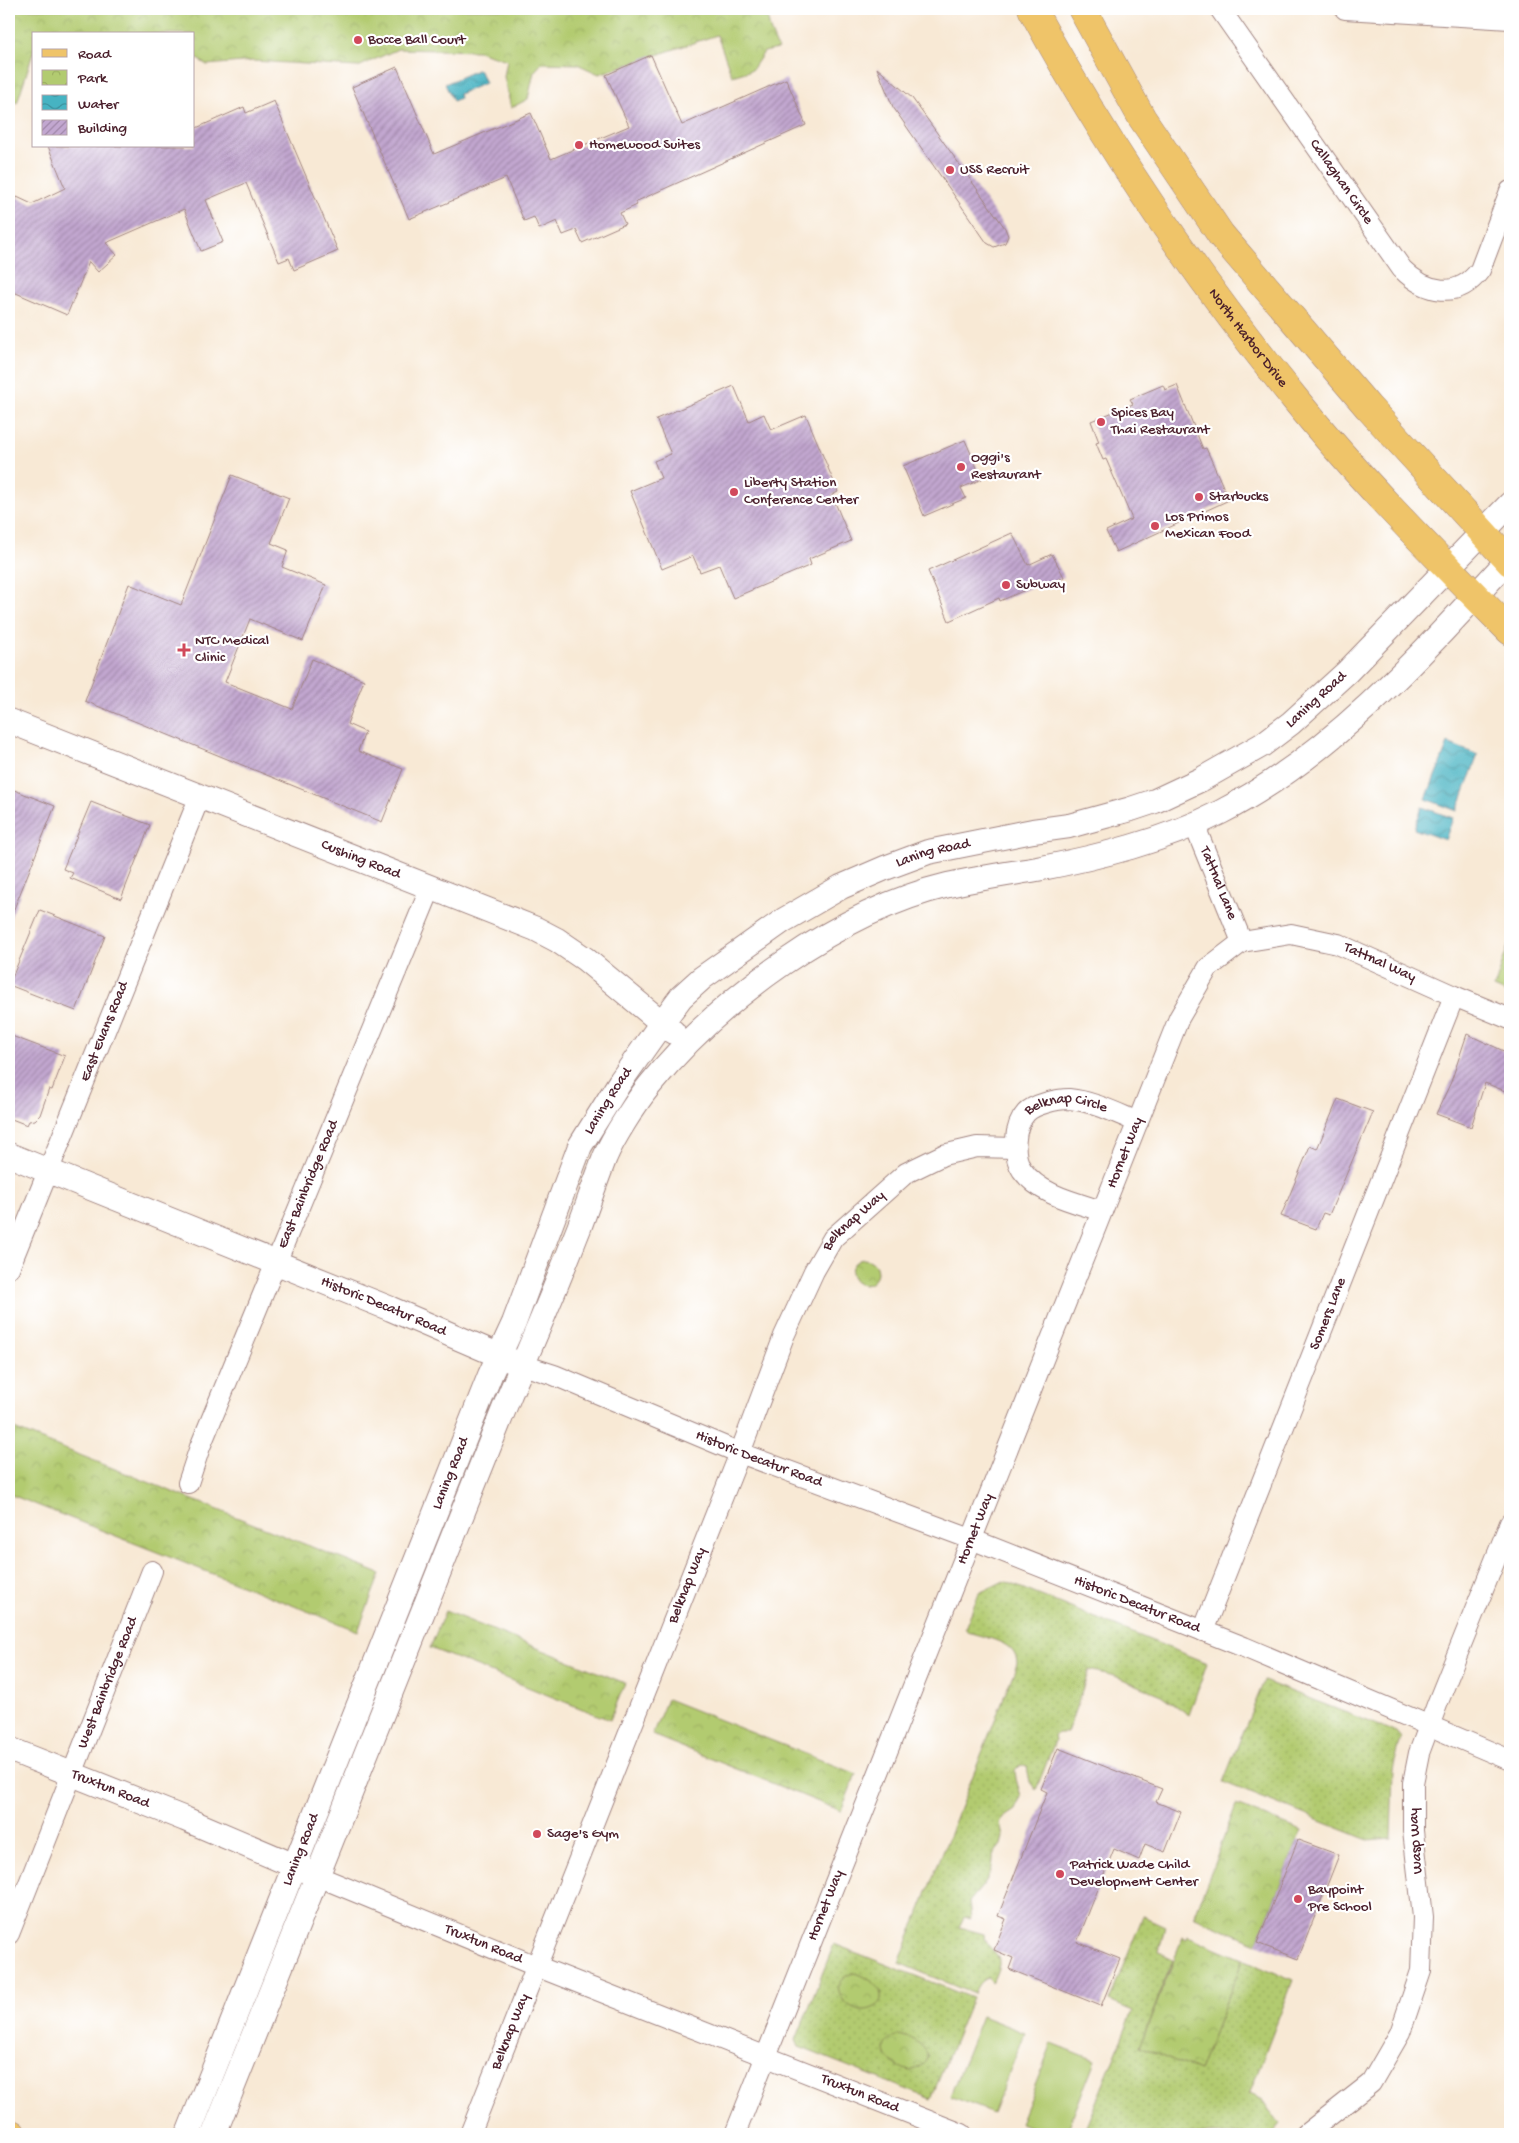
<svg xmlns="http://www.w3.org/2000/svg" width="1519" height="2143" viewBox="0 0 1519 2143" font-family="'Gochi Hand',sans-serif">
<defs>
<pattern id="grass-dots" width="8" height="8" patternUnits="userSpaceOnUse" patternTransform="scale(1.25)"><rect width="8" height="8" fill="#b2cb70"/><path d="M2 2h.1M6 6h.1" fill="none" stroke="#9bae61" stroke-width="1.8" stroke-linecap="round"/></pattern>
<pattern id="park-crowns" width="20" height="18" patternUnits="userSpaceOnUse" patternTransform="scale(1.25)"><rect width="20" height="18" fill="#b2cb70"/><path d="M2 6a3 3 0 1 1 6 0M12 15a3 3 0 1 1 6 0" fill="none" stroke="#9bae61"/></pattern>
<pattern id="water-waves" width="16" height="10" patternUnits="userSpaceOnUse" patternTransform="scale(1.25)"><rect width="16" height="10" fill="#46b3c2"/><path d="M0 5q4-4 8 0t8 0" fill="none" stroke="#3c919e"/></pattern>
<pattern id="building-hatch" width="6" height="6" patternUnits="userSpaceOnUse" patternTransform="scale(1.25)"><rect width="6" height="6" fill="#c2a7d0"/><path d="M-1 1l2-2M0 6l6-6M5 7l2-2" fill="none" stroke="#a087a9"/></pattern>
</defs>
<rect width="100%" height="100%" fill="#fff"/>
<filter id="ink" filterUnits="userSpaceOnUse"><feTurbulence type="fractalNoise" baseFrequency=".02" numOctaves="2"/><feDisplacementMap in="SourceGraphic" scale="10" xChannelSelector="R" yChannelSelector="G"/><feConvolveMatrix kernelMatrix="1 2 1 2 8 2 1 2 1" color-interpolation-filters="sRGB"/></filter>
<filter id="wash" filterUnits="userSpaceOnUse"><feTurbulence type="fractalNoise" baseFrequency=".0096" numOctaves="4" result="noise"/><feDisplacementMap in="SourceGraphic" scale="20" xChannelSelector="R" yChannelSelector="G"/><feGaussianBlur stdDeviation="1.12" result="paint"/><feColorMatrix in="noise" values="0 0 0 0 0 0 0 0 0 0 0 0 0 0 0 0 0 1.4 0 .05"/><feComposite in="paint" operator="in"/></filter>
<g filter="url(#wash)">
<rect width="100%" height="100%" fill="#f8e9d5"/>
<path fill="url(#grass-dots)" stroke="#7e754e" d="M1004 1581 1207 1663 1189 1715 1161 1695 1115 1676 1089 1670 1067 1733H1058L1054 1736 1055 1741 1036 1790 1030 1782 1027 1767 1020 1765 1015 1770 1016 1779 1021 1796 1015 1810 1003 1818 1000 1823 1003 1837 1001 1845 993 1855C994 1877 981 1887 969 1902L971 1919 964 1917 959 1927 984 1934C983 1948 1001 1950 999 1965 998 1970 994 1978 992 1983L988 1978C981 1979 976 1987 974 1994L899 1963 1017 1664C1017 1641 985 1638 968 1632L965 1628 979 1593Z
M1264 1681 1396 1732 1401 1738 1393 1770 1391 1838 1368 1840 1223 1782Z
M1143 1916 1165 1926 1159 1952 1173 1959 1140 2046 1199 2071 1243 1959 1293 1981 1249 2095 1250 2094 1263 2100 1280 2125 1272 2134H1083L1133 2011 1109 2001Z
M834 1944 972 1998 931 2099 799 2047 796 2040Z"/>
<path fill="url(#park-crowns)" stroke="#7e754e" d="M9 9H766L770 30 778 49 764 52 752 70 732 76 717 35 599 74 577 64 542 63 534 72 528 99 511 108 504 77 507 60 478 51 398 49 358 67 253 61 207 65 194 57V34H34V50L17 103 9 99Z
M1510 940V995L1494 988Z
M851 1272a13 13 0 1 1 26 0a13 13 0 1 1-26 0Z
M9 1427 380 1574 358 1631 9 1494Z
M445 1611 625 1683 610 1720 430 1648Z
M667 1699 856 1774 841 1811 652 1735Z
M1236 1805 1302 1831 1257 1943 1194 1917Z
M1188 1936 1243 1959 1199 2071 1140 2046 1183 1937 1187 1939Z
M854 1973C868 1975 897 1997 873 2008 849 2019 820 1982 854 1973Z
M898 2035C922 2039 943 2060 910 2071 890 2066 872 2046 898 2035Z"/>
<path fill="#b2cb70" stroke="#7e754e" d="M982 2016 1025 2033 993 2113 950 2096Z
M1052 2043 1095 2060 1066 2134H1049L1020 2123Z"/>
<path fill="url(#water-waves)" stroke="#486976" d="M479 69 485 83 459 94 460 98 453 101 445 84Z
M1448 743 1478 755 1457 811 1426 799Z
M1422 807 1453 818 1445 840 1414 829Z"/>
<g id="blocks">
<path fill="url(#building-hatch)" d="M651 55 682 125 786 79 806 125 635 202 637 205 620 213 625 224 582 243 576 230 563 235 557 221 539 229 534 217 524 221 506 178 409 219 352 87 397 67 434 154 531 113 551 159 629 126 606 75Z
M877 68 912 98 1005 228 1008 236 1005 243 994 247 987 243 893 107Z
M274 101 338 251 294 270 289 258 279 262 246 183 206 200 223 242 201 251 184 209 106 243 117 255 98 272 89 262 67 315 9 290V214L17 197 32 204 65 188 48 146H194V129L244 107 246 113Z
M1163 385 1165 390 1177 385 1203 449 1206 448 1229 500 1116 552 1106 531 1132 519 1106 459 1103 460 1096 443 1099 442 1091 421 1133 404 1130 399Z
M734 386 749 421 764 414 771 430 806 415 838 492 832 495 851 541 809 559 811 565 733 598 719 565 700 572 693 556 662 569 630 491 661 478 654 461 671 454 656 419Z
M965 440 982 479 961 488 966 498 924 516 903 466Z
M232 475 289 498 271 543 288 550 282 567 326 585 303 641 250 619 225 682 292 709 312 659 364 680 347 724 365 732 358 751 403 769 382 822 85 701 129 584 181 605Z
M1012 533 1028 565 1052 554 1064 577 1043 587 1041 583 1000 601 999 598 949 621 928 571Z
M9 788 55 806 10 919H9Z
M91 802 150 825 121 899 70 878 73 873 63 869Z
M40 910 105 936 76 1011 9 985Z
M1467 1034 1510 1054V1093L1485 1083 1471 1127 1436 1114 1451 1082Z
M9 1035 65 1056 52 1090 49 1089 40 1115 35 1120 29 1121 27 1125 9 1118Z
M1338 1099 1373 1112 1329 1215 1323 1213 1316 1229 1281 1216 1310 1146 1317 1149Z
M1058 1748 1162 1789 1156 1802 1181 1812 1165 1852 1145 1844 1139 1860 1114 1849 1077 1942 1120 1959 1101 2006 1009 1969 1013 1958 994 1950 1006 1919 998 1916 1047 1792 1041 1789Z
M1298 1840 1339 1855 1298 1959 1257 1943Z"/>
</g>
</g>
<g filter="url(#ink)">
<use href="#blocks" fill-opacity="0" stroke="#a18480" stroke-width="1"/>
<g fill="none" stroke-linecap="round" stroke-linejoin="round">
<g stroke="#a18480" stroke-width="22">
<g id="minor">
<path id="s1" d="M1220 9 1402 269C1426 293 1458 300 1480 270L1510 191"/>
<path d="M1345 9 1510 19"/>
<path id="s2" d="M1194 824 1242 942"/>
<path id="s3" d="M1102 1211C1074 1202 1040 1195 1022 1170 1012 1155 1014 1126 1026 1113 1034 1104 1058 1099 1069 1099 1092 1101 1116 1113 1138 1122"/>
<path id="s4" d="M9 1268 200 796"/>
<path id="s5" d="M523 1365 554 1375 740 1453 971 1539 1244 1647 1510 1760"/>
<path id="s6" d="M188 1483 200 1447 431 887"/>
<path id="s7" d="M1203 1631 1454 996"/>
<path id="s8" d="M317 1876 536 1966 962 2134"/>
<path id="s9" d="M9 1934 152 1571"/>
<path id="s10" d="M470 2134 740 1453 784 1336 814 1271 833 1238 906 1173 943 1155 977 1147 1015 1148"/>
<path id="s11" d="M735 2134 1179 1018 1208 968 1242 942 1291 934 1338 944 1454 996 1510 1019"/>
<path d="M1306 2134 1371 2083 1400 2033 1421 1971 1423 1917 1413 1831V1783L1419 1753 1438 1702 1510 1523"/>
</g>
</g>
<g stroke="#a18480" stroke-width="26">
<g id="tertiary">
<path id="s12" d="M9 721 536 929 557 940 585 959 673 1032"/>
<path id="s13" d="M9 1155 391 1309 512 1361"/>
<path id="s14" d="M9 1749 185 1819 309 1872"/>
<path id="s15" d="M188 2134 490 1375 514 1323 580 1146 620 1082 661 1024 681 997 702 978 784 920 841 887 885 868 928 852 1033 831 1069 826 1131 809 1155 801 1202 779 1262 745 1291 723 1347 672 1510 504"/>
<path d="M214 2134 510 1394C534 1339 557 1284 579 1228 588 1204 596 1180 605 1157 613 1138 636 1102 649 1086 719 999 839 911 948 885 978 878 1007 874 1037 869 1099 857 1164 841 1221 812 1334 754 1426 650 1510 558"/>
</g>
</g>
<g stroke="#a18480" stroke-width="29">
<g id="primary">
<path id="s16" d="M1032 9C1107 147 1196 277 1295 399 1361 481 1436 556 1510 631"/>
<path d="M1082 9 1142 118 1221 235 1368 407 1510 562"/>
<path d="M9 2133 12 2134"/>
</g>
</g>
<use href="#minor" stroke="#fff" stroke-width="20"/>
<use href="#tertiary" stroke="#fff" stroke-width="24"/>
<use href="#primary" stroke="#efc469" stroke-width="28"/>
</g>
</g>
<g fill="#d1495b" stroke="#fff" stroke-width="2">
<circle cx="358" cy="40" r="5"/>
<circle cx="579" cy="145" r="5"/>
<circle cx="950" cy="170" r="5"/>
<circle cx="1101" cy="422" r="5"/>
<circle cx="961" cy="467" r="5"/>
<circle cx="734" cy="492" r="5"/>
<circle cx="1199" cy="497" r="5"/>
<circle cx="1155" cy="526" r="5"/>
<circle cx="1006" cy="585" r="5"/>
<path d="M181.5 642.5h5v5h5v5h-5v5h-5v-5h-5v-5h5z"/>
<circle cx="537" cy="1834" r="5"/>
<circle cx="1060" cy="1874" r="5"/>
<circle cx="1298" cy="1899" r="5"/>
</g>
<g text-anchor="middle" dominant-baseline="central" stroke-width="4.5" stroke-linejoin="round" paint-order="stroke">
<g font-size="15" fill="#4a1f2b" stroke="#fff" text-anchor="start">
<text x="368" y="40">Bocce Ball Court</text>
<text x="589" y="145">Homewood Suites</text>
<text x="960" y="170">USS Recruit</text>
<text x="1111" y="413">Spices Bay<tspan x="1111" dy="17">Thai Restaurant</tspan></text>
<text x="971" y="458">Oggi's<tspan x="971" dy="17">Restaurant</tspan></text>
<text x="744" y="483">Liberty Station<tspan x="744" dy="17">Conference Center</tspan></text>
<text x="1209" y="497">Starbucks</text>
<text x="1165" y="517">Los Primos<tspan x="1165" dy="17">Mexican Food</tspan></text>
<text x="1016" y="585">Subway</text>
<text x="195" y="641">NTC Medical<tspan x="195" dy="17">Clinic</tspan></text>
<text x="547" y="1834">Sage's Gym</text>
<text x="1070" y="1865">Patrick Wade Child<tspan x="1070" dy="17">Development Center</tspan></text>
<text x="1308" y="1890">Baypoint<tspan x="1308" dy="17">Pre School</tspan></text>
</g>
<g font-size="15" fill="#4a1f2b" stroke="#fff">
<text stroke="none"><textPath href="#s1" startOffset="211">Callaghan Circle</textPath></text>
<text stroke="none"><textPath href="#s16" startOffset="394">North Harbor Drive</textPath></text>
<text stroke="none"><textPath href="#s15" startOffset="1956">Laning Road</textPath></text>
<text stroke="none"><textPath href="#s15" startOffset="1536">Laning Road</textPath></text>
<text stroke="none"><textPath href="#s12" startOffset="378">Cushing Road</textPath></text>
<text stroke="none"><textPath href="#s2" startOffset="64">Tattnal Lane</textPath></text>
<text stroke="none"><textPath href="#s11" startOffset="1445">Tattnal Way</textPath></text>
<text stroke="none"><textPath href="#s4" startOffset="255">East Evans Road</textPath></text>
<text stroke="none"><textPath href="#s15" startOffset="1116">Laning Road</textPath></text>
<text stroke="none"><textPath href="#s3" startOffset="195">Belknap Circle</textPath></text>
<text stroke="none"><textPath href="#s11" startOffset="1056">Hornet Way</textPath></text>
<text stroke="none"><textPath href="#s6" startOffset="322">East Bainbridge Road</textPath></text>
<text stroke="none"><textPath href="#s10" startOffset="994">Belknap Way</textPath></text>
<text stroke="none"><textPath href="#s13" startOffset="404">Historic Decatur Road</textPath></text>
<text stroke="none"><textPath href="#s7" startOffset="341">Somers Lane</textPath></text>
<text stroke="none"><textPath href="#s5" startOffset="254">Historic Decatur Road</textPath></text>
<text stroke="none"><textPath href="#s15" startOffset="711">Laning Road</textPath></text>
<text stroke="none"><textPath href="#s11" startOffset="651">Hornet Way</textPath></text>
<text stroke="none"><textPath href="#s10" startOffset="590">Belknap Way</textPath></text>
<text stroke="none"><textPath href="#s5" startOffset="659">Historic Decatur Road</textPath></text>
<text stroke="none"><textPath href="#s9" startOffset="270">West Bainbridge Road</textPath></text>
<text stroke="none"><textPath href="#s14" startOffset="109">Truxtun Road</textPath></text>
<text transform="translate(1416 1841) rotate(-94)">Wasp Way</text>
<text stroke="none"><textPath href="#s15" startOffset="306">Laning Road</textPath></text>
<text stroke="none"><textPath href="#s11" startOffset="246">Hornet Way</textPath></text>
<text stroke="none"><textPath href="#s8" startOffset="180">Truxtun Road</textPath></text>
<text stroke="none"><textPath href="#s10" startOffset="110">Belknap Way</textPath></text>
<text stroke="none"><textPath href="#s8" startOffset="585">Truxtun Road</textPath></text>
</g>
</g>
<rect width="1519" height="2143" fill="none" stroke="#fff" stroke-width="30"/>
<rect x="32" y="32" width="162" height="115" fill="#ffffff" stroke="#b7a5aa"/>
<rect x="42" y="49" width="25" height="8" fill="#efc469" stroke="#b7a5aa"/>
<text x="78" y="58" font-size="15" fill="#4a1f2b">Road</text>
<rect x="42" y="70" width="25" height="15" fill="url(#park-crowns)" stroke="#b7a5aa"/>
<text x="78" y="82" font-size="15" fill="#4a1f2b">Park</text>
<rect x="42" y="95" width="25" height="15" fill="url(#water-waves)" stroke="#b7a5aa"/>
<text x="78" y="108" font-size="15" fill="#4a1f2b">Water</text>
<rect x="42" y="120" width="25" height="15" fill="url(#building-hatch)" stroke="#b7a5aa"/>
<text x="78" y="132" font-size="15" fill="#4a1f2b">Building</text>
</svg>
